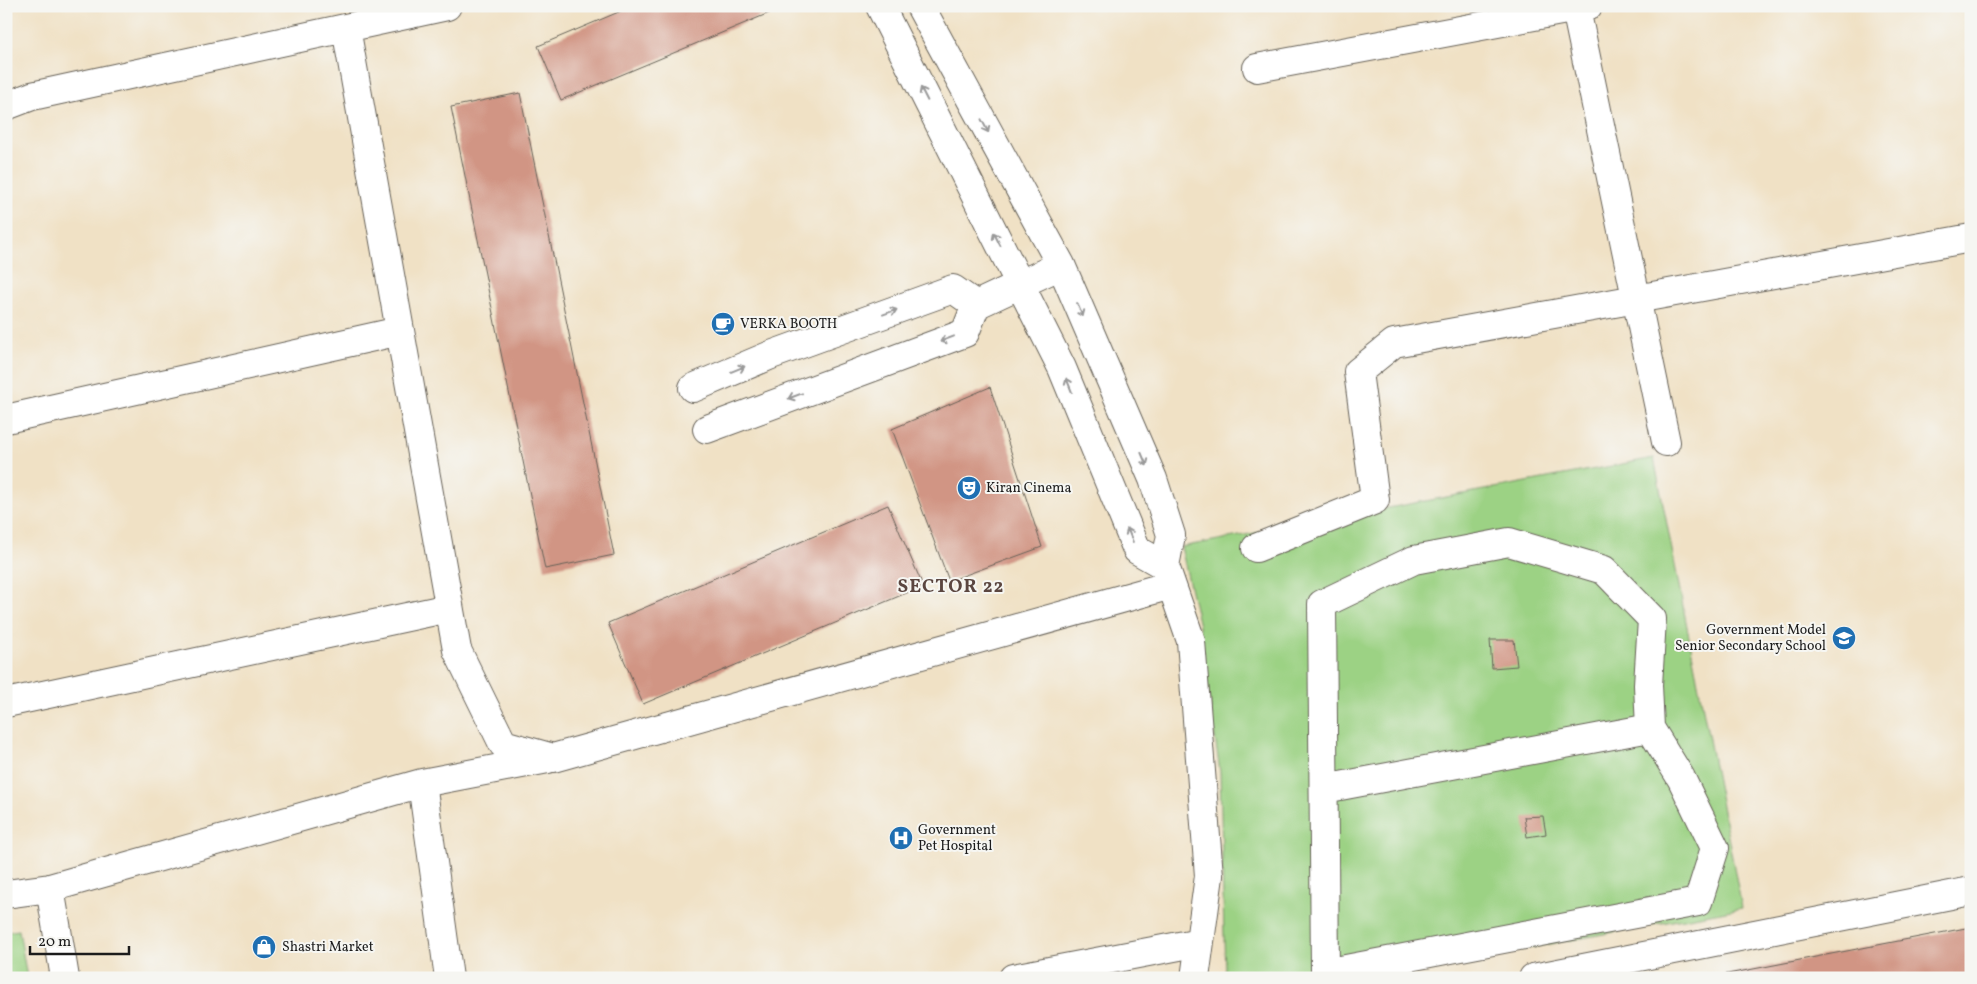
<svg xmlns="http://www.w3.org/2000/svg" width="1977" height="984" viewBox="0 0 1977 984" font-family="Vollkorn,serif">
<rect width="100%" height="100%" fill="#f6f6f2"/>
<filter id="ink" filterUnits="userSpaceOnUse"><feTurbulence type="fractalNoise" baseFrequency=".02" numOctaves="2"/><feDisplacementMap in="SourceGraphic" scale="10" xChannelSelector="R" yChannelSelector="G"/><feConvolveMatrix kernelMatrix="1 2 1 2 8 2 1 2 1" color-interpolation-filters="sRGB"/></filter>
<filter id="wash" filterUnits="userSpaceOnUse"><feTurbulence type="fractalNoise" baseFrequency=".0096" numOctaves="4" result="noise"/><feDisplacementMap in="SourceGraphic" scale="20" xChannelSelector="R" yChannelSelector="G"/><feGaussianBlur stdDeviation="1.12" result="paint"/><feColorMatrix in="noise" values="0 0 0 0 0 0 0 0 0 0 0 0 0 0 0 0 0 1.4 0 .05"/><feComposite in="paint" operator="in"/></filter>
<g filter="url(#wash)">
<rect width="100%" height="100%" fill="#f0e1c5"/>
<path fill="#9cd284" stroke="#5c7750" d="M1654 458 1742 908 1369 978H1225L1220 772 1199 626 1181 547Z
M19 930 27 978H6V932Z"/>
<g id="blocks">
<path fill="#d19584" d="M633 6H786L561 100 538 46Z
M520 93 614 555 545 569 451 107Z
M990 387 1042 547 949 581 892 429Z
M888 505 923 586 643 704 608 623Z
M1490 640H1514L1517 666 1492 668Z
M1543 816 1546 834 1527 837 1524 817Z
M1971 927V978H1712V977Z"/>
</g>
</g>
<g filter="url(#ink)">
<use href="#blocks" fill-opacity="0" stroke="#666157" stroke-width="1"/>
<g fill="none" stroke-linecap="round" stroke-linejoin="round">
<g stroke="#666157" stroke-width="30">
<path id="minor" d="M880 6 1062 368 1137 550 1165 566
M920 6 1061 265 1153 479 1171 535 1165 566 1191 641 1209 876 1195 978
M1576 9 1666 442
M346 28 457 650 503 744 553 758 1171 585
M1257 68 1588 6
M6 106 32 96 447 6
M693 388 771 355 953 289 976 305
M6 419 400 331
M707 429 965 333 976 305 1061 265
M1509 542 1604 570 1652 619 1648 685 1650 728 1681 778 1715 848 1698 902 1325 973 1322 604 1414 560Z
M1256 548 1375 500 1358 372 1394 343 1971 238
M6 703 449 608
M422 783 449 978
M1324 789 1650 728
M50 888 65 978
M6 894 50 888 422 783 548 759
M1013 978 1200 942
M1533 978 1971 891"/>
</g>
<use href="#minor" stroke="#fff" stroke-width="28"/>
</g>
<defs><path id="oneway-shaft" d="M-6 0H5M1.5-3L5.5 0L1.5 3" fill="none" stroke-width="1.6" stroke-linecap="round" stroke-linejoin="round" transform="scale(1.25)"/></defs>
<g stroke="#999">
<use href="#oneway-shaft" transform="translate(924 94) rotate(-117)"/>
<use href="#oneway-shaft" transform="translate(985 126) rotate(62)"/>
<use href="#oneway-shaft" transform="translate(997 239) rotate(-117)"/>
<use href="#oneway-shaft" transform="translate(1080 310) rotate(67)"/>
<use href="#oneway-shaft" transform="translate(890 312) rotate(-20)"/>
<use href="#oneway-shaft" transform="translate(947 339) rotate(159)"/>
<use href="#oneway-shaft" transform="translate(738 369) rotate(-22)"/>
<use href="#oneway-shaft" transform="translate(1069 385) rotate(-112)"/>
<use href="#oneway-shaft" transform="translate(795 396) rotate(159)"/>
<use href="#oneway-shaft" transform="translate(1144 459) rotate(67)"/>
<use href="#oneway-shaft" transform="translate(1130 535) rotate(-112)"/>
</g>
</g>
<defs>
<g id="cafe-disc" transform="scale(1.25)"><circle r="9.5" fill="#1f6fb2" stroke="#f6f6f2"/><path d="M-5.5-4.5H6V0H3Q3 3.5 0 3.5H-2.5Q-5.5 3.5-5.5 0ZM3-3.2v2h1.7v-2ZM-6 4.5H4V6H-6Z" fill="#fff"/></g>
<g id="theatre-disc" transform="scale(1.25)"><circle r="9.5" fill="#1f6fb2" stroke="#f6f6f2"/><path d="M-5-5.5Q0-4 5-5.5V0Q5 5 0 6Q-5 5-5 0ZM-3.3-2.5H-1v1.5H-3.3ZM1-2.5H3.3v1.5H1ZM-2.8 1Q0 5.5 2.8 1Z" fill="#fff"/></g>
<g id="school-disc" transform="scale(1.25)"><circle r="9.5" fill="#1f6fb2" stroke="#f6f6f2"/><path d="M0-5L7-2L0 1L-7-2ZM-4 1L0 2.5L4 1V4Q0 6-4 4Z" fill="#fff"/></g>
<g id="hospital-disc" transform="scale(1.25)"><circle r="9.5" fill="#1f6fb2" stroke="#f6f6f2"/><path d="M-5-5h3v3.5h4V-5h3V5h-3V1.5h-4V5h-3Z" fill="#fff"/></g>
<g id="shop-disc" transform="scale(1.25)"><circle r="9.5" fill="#1f6fb2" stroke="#f6f6f2"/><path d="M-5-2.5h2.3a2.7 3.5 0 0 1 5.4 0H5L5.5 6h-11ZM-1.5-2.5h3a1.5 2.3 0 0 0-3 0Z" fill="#fff"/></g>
</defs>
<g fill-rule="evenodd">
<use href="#cafe-disc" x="723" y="324"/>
<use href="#theatre-disc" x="969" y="488"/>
<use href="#school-disc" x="1844" y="638"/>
<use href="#hospital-disc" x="901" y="838"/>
<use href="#shop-disc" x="264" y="947"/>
</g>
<g text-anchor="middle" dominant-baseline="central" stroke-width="4" stroke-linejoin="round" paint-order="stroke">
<g font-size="14" fill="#1c1c1c" stroke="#f6f6f2" text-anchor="start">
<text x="740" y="324">VERKA BOOTH</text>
<text x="986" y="488">Kiran Cinema</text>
<text x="1826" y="630" text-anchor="end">Government Model<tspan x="1826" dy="16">Senior Secondary School</tspan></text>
<text x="918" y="830">Government<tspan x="918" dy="16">Pet Hospital</tspan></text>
<text x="282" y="947">Shastri Market</text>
</g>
<g font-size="19" font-weight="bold" letter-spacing="1" fill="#5b4640" stroke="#f6f6f2">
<text x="951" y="587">SECTOR 22</text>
</g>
</g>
<rect width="1977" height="984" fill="none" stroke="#f6f6f2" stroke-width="25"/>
<path d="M30 946v8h99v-8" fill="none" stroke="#1c1c1c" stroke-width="2.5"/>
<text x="38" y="946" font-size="15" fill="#1c1c1c" stroke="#f6f6f2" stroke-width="4" paint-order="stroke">20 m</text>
</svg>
